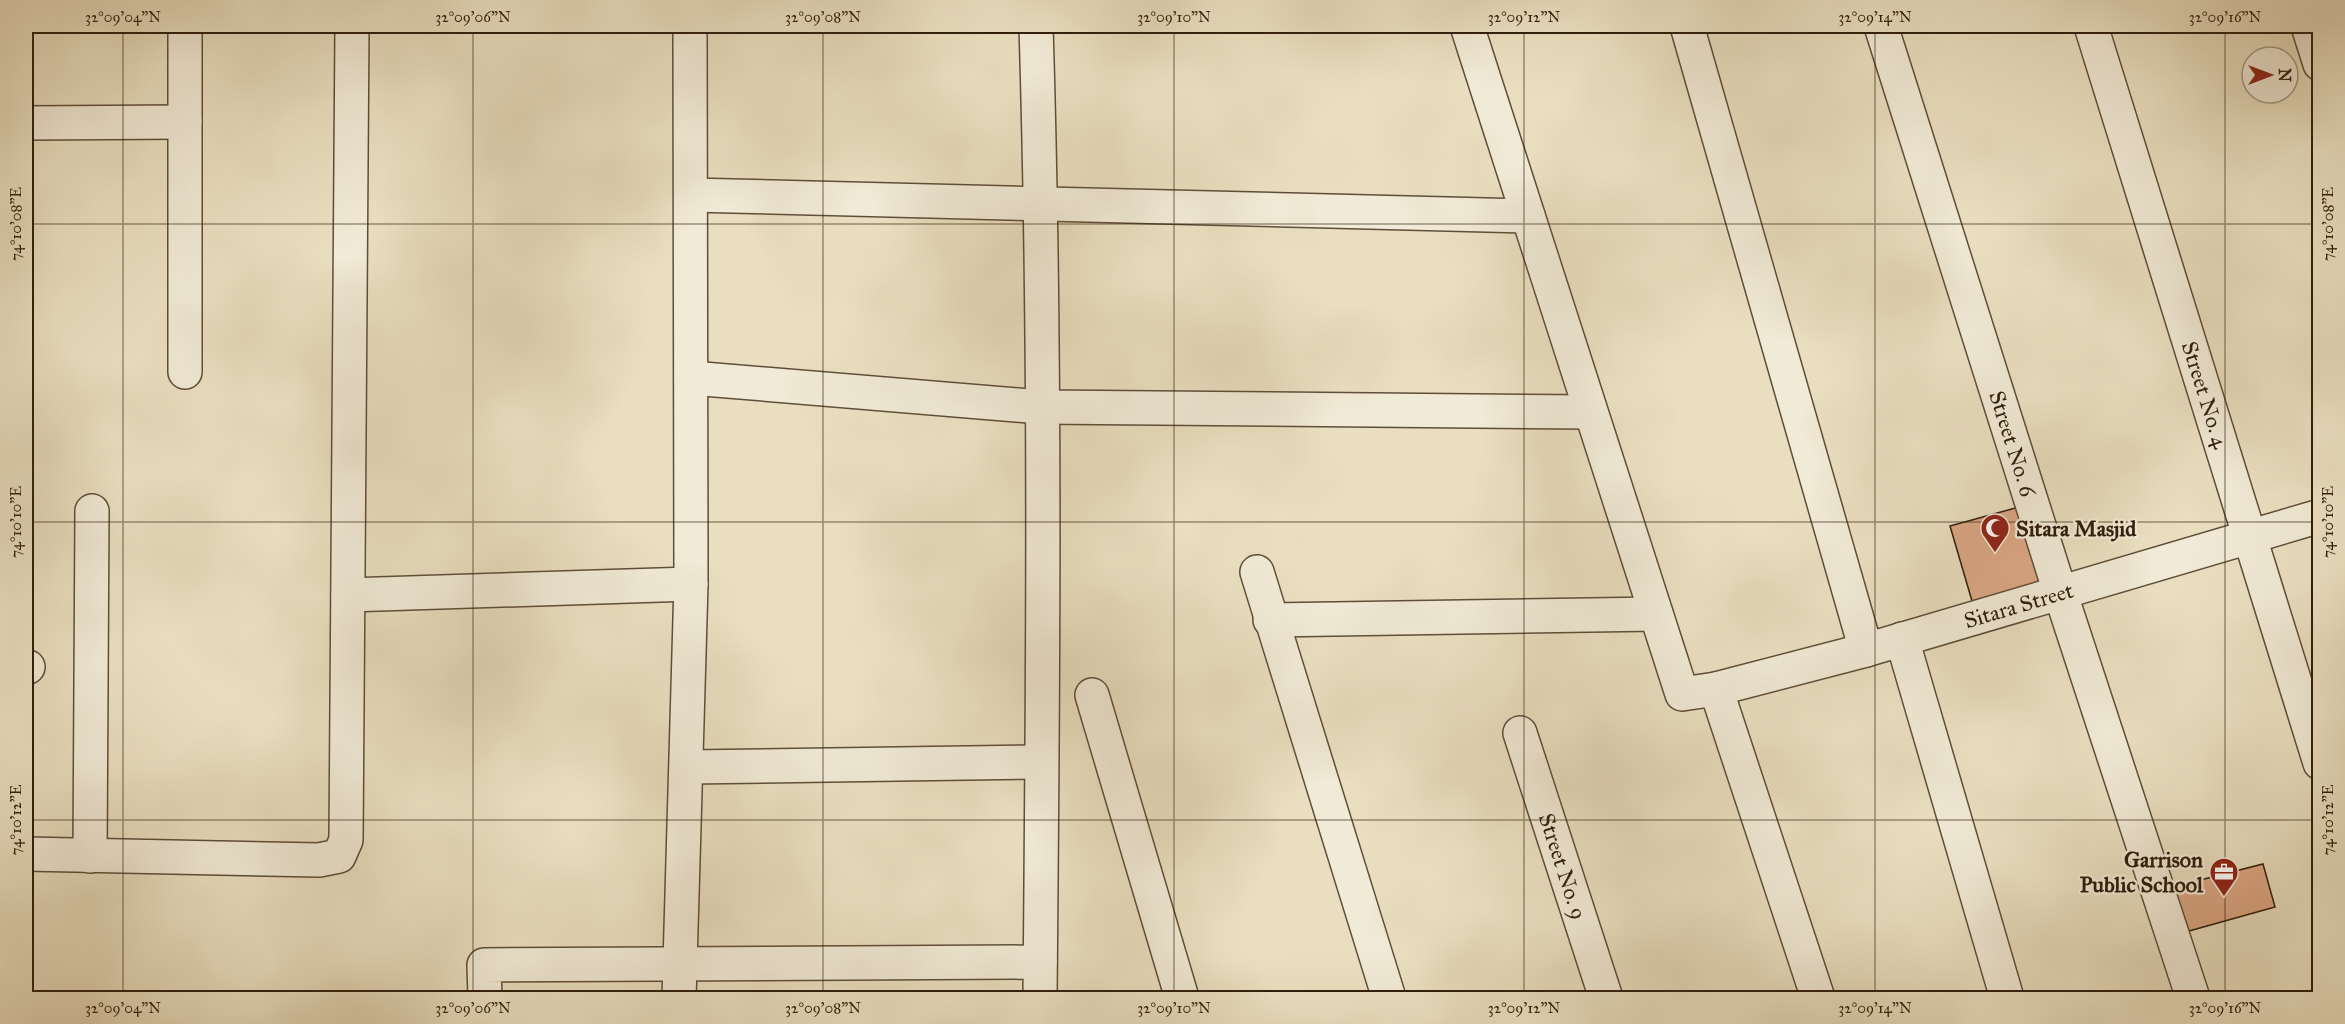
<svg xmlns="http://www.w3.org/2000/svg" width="2345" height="1024" viewBox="0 0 2345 1024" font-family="'IM FELL Great Primer',serif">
<rect width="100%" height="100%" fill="#e9dfc0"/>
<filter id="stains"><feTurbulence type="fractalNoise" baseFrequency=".00333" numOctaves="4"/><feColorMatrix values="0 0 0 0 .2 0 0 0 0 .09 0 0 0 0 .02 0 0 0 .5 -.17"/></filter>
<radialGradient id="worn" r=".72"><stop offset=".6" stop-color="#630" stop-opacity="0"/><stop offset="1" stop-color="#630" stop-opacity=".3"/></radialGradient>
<path fill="#dba785" stroke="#2f1e0c" stroke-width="1.5" d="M2019 507 2040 583 1972 601 1950 526Z
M2263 864 2275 907 2189 931 2173 887Z"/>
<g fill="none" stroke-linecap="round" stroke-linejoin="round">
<g stroke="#5e4e39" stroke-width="36">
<g id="minor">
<path d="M185 26V372"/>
<path d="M1036 26C1046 350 1043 674 1040 998"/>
<path d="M1467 26 1682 694 1716 689 1818 998"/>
<path d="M1687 26 1866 650"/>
<path id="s1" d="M1881 26 2060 592 2193 998"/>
<path id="s2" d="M2091 26 2320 763"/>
<path d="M2308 26 2320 64"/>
<path d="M26 123 185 122"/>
<path d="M691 195 1528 216"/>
<path d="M691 378 1041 407 1590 412"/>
<path d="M1257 572 1389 998"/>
<path d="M348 595 691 584"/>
<path d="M1270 620 1656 614"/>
<path d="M1902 639 2007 998"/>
<path d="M26 667H28"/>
<path id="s3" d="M1716 689 1866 650 2320 516"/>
<path d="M1092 695 1182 998"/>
<path id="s4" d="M1520 733 1606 998"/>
<path d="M688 767 1041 762"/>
<path d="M26 854 319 860 339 856 346 840 352 26"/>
<path d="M90 856 92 511"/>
<path d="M485 998 484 965 1040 962"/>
<path d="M679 998 691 584 690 26"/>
</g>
</g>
<use href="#minor" stroke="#f1ead6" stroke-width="33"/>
</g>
<path fill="none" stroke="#2f1e0c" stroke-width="1.5" stroke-opacity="0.45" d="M123 26V998M473 26V998M823 26V998M1174 26V998M1524 26V998M1875 26V998M2225 26V998M26 224H2320M26 522H2320M26 820H2320"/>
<defs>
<g id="mosque-pin" transform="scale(1.5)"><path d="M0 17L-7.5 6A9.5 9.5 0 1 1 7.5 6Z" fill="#8f2418" stroke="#f1ead6"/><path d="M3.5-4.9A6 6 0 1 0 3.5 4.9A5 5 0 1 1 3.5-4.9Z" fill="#fff"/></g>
<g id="office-pin" transform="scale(1.5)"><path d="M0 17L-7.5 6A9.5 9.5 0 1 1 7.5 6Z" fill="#8f2418" stroke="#f1ead6"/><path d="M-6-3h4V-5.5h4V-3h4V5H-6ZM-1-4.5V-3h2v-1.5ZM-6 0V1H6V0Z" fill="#fff"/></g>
</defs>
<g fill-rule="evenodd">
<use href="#mosque-pin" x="1995" y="528"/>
<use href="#office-pin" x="2224" y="872"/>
</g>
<g text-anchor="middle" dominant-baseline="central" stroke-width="4.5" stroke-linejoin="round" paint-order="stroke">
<g font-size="22" fill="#2f1e0c" stroke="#f1ead6">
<text stroke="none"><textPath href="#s2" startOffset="386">Street No. 4</textPath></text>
<text stroke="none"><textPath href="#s1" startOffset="438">Street No. 6</textPath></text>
<text stroke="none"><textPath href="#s3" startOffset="314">Sitara Street</textPath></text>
<text stroke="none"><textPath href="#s4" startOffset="140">Street No. 9</textPath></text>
</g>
<g font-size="22" font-weight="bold" fill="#2f1e0c" stroke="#f1ead6" text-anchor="start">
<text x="2016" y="528">Sitara Masjid</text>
<text x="2203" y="859" text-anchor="end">Garrison<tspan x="2203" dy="25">Public School</tspan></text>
</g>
</g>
<rect width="2345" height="1024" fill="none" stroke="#e9dfc0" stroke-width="66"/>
<g transform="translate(2270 75) rotate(90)"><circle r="28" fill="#f1ead6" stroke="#a39885" stroke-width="1.5"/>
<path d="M0-4.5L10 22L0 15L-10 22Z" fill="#8f2418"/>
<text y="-9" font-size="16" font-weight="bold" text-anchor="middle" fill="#2f1e0c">N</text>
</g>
<rect x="33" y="33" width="2279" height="958" fill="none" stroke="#2f1e0c" stroke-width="2"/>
<g font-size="15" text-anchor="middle" fill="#2f1e0c">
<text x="123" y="22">32°09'04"N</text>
<text x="473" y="22">32°09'06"N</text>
<text x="823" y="22">32°09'08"N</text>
<text x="1174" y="22">32°09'10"N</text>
<text x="1524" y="22">32°09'12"N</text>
<text x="1875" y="22">32°09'14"N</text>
<text x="2225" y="22">32°09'16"N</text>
<text transform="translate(2328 224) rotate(-90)" y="5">74°10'08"E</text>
<text transform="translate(16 224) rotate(-90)" y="5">74°10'08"E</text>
<text transform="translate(2328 522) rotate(-90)" y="5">74°10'10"E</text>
<text transform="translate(16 522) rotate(-90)" y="5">74°10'10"E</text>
<text transform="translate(2328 820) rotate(-90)" y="5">74°10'12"E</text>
<text transform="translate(16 820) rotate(-90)" y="5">74°10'12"E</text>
<text x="123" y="1013">32°09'04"N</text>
<text x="473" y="1013">32°09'06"N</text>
<text x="823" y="1013">32°09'08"N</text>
<text x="1174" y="1013">32°09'10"N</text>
<text x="1524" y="1013">32°09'12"N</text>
<text x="1875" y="1013">32°09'14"N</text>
<text x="2225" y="1013">32°09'16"N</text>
</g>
<rect width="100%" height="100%" filter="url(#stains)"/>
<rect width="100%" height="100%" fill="url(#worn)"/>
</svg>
